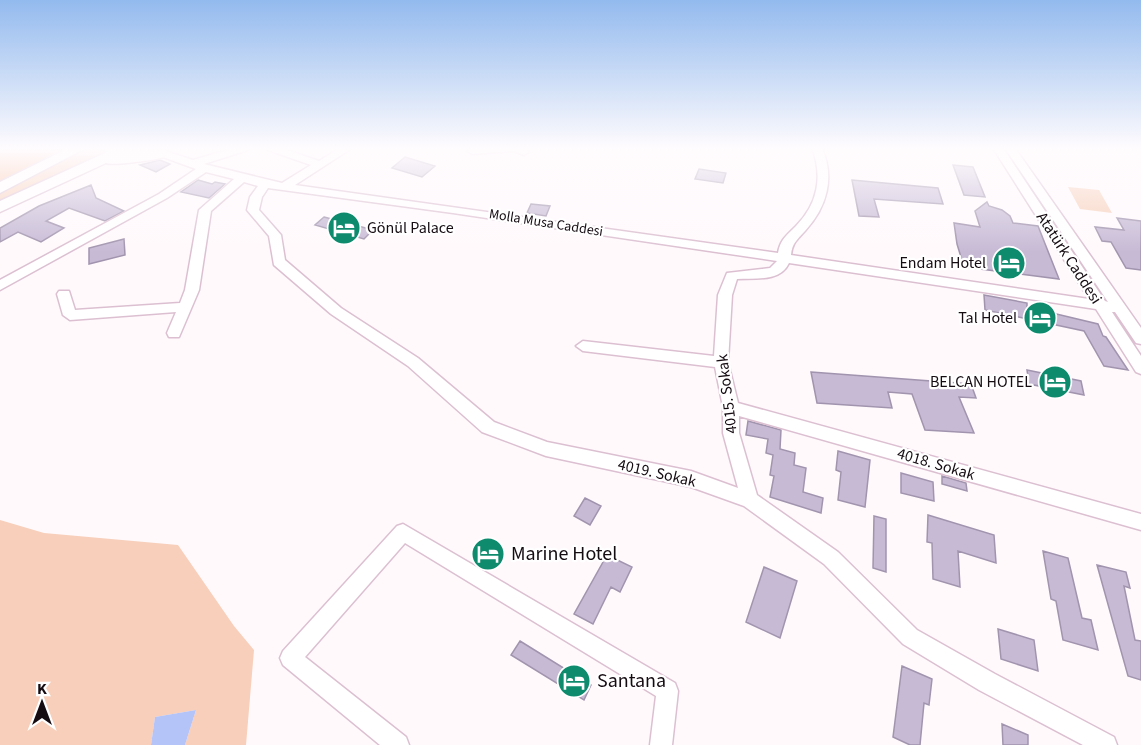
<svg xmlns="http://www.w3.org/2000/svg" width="1141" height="745" viewBox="0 0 1141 745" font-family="'Source Sans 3',sans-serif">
<rect width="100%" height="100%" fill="#fff9fc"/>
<path fill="#f7cfba" d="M86 148H99L111 152 0 202V192Z
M1068 187 1099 190 1112 213 1080 209Z
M0 520 44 533 178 545 234 626 254 650 246 745H185L196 710 155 717 151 745H0Z"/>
<path fill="#f7bea0" d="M0 148H66L0 181Z"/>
<path fill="#b4c3f8" d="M196 710 185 745H151L155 717Z"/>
<path fill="#c7bad5" stroke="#a194ae" stroke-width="1.5" d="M405 157 435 166 422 177 392 168Z
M160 160 170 164 156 172 140 165Z
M953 165 973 167 985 197 964 195Z
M699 169 726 173 723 183 695 179Z
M198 180 212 184 215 182 225 184 209 198 181 192Z
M852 180 938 188 943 204 874 199 879 217 859 216Z
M91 185 96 198 124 211 105 221 69 208 46 221 64 228 41 242 18 232 0 242V228L39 206Z
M987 202 989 206 1002 210 1010 216 1013 223 1038 226 1059 279 964 267 957 244 954 223 980 227 975 211Z
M531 204 550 206 546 216 527 213Z
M324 217 373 230 364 239 315 225Z
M1117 218 1141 221V270L1126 268 1111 242 1102 241 1095 227 1124 230Z
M124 239 125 255 89 264V248Z
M984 295 1027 303V307L1098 324 1103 336 1106 337 1128 370 1104 366 1084 331 985 310Z
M1027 370 1081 381 1084 395 1029 384Z
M811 372 971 384 976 398 959 397 974 433 925 430 912 394 888 392 892 408 817 403Z
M748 421 781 430 780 449 795 453 794 465 806 468 803 492 823 498 821 513 770 497 774 476 770 475 773 455 766 453 768 439 746 435Z
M838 451 870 460 865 507 838 500 841 472 836 470Z
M901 473 933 482 934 501 901 493Z
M942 476 966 483 967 491 942 484Z
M585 498 601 506 590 525 574 516Z
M928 515 994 535 996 563 958 551 960 587 933 579 932 543 927 542Z
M874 516 886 519V572L873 568Z
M1043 551 1068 558 1082 618 1091 620 1098 650 1063 640 1056 601 1051 599Z
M607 555 632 567 620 592 611 587 593 624 574 614Z
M1097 565 1126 572 1130 588 1124 586 1135 640 1141 641V680L1128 676Z
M764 567 797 581 780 638 746 622Z
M998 629 1034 640 1038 671 1001 659Z
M520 641 591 685 584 700 511 655Z
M902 666 932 679 929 705 924 703 920 745H910L893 737Z
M1002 724 1028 735V745H1003Z"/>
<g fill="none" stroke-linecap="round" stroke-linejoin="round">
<g stroke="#dcc0d1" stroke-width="3">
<path id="minor" d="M100 148H132L165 151 193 160 235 148H249L248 150 204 164 282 183 311 165 268 150 267 148H281L319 161 340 148H352L295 185 778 253C780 240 787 235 796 226 818 204 823 176 812 148H822C835 178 827 207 805 231 797 240 792 243 791 255L1089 299 993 148H1003L1105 301 1108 302 1005 148H1015L1141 328V344L1136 343 1115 312H1112L1141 356V374L1136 372 1096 309 789 263C780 282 756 278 737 279L732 295 728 362 738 403 1141 514V530L739 416V433L757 495 838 552 917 630 995 674 1114 737 1117 745H1083L979 690 903 644 824 564 744 506 691 487 546 456 482 432 408 366 331 314 274 265 269 236 247 210 250 197 258 186 244 182 211 211 199 290 179 337H169L167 333 176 312 70 320 63 315 57 294 59 291H69L75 310 180 303 185 290 199 210 234 179 206 172 167 198 0 290V280L159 194 196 169 163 157 105 151ZM268 188 453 213 777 261 770 268 727 273 718 295 714 356 583 341 576 346 583 351 715 367 723 407V433L738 488 691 471 547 442 494 422 418 358 341 308 285 260 281 235 259 210 262 197Z
M477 148H523L529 152 524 155 514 151 472 154 467 151Z
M403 524 675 683 678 691 672 745H650L656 696 405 543 305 657 406 737 409 745H380L283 665 280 658 283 651 397 526Z"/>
</g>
<g stroke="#dcc0d1" stroke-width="3">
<path id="highway" d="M69 148H86L0 193V182Z
M116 148H134L129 152 165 150 172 154C168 159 113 166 106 163L0 212V201Z"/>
</g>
<use href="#minor" fill="#fff" fill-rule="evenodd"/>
<use href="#highway" fill="#fff" fill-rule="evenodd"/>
</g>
<linearGradient id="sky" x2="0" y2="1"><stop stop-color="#93baee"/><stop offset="0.59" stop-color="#fffcfe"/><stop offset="1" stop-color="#fffcfe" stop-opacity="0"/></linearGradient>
<rect width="1141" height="252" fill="url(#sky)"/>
<defs>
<g id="hotel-disc" transform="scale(1.725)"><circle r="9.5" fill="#0e8a6d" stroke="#fff"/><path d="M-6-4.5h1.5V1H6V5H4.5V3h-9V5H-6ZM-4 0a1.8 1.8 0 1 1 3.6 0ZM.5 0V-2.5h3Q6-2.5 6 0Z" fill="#fff"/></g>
</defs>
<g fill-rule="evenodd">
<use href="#hotel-disc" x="344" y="228"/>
<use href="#hotel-disc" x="1009" y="263"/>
<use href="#hotel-disc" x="1040" y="318"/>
<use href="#hotel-disc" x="1055" y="382"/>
<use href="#hotel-disc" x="488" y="554"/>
<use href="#hotel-disc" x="574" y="681"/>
</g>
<g text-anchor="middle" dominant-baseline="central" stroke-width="4.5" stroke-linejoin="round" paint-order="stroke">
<g font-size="14" fill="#150c12" stroke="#fff">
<text transform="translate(546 223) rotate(9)">Molla Musa Caddesi</text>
</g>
<g font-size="16" fill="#150c12" stroke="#fff" text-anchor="end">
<text x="367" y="228" text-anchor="start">Gönül Palace</text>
<text x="986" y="263">Endam Hotel</text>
<text x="1017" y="318">Tal Hotel</text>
<text x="1032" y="382">BELCAN HOTEL</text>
</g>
<g font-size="16" fill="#150c12" stroke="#fff">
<text transform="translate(1069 258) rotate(57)">Atatürk Caddesi</text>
<text transform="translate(727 394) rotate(-97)">4015. Sokak</text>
<text transform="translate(936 464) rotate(16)">4018. Sokak</text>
<text transform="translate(657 473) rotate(13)">4019. Sokak</text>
</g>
<g font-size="20" fill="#150c12" stroke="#fff" text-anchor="start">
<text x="511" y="554">Marine Hotel</text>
<text x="597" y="681">Santana</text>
</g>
</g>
<g transform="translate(42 703)" stroke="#ffffff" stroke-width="4.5" paint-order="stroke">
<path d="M0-4.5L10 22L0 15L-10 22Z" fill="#150c12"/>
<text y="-9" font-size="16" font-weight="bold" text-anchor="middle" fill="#150c12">K</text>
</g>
</svg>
